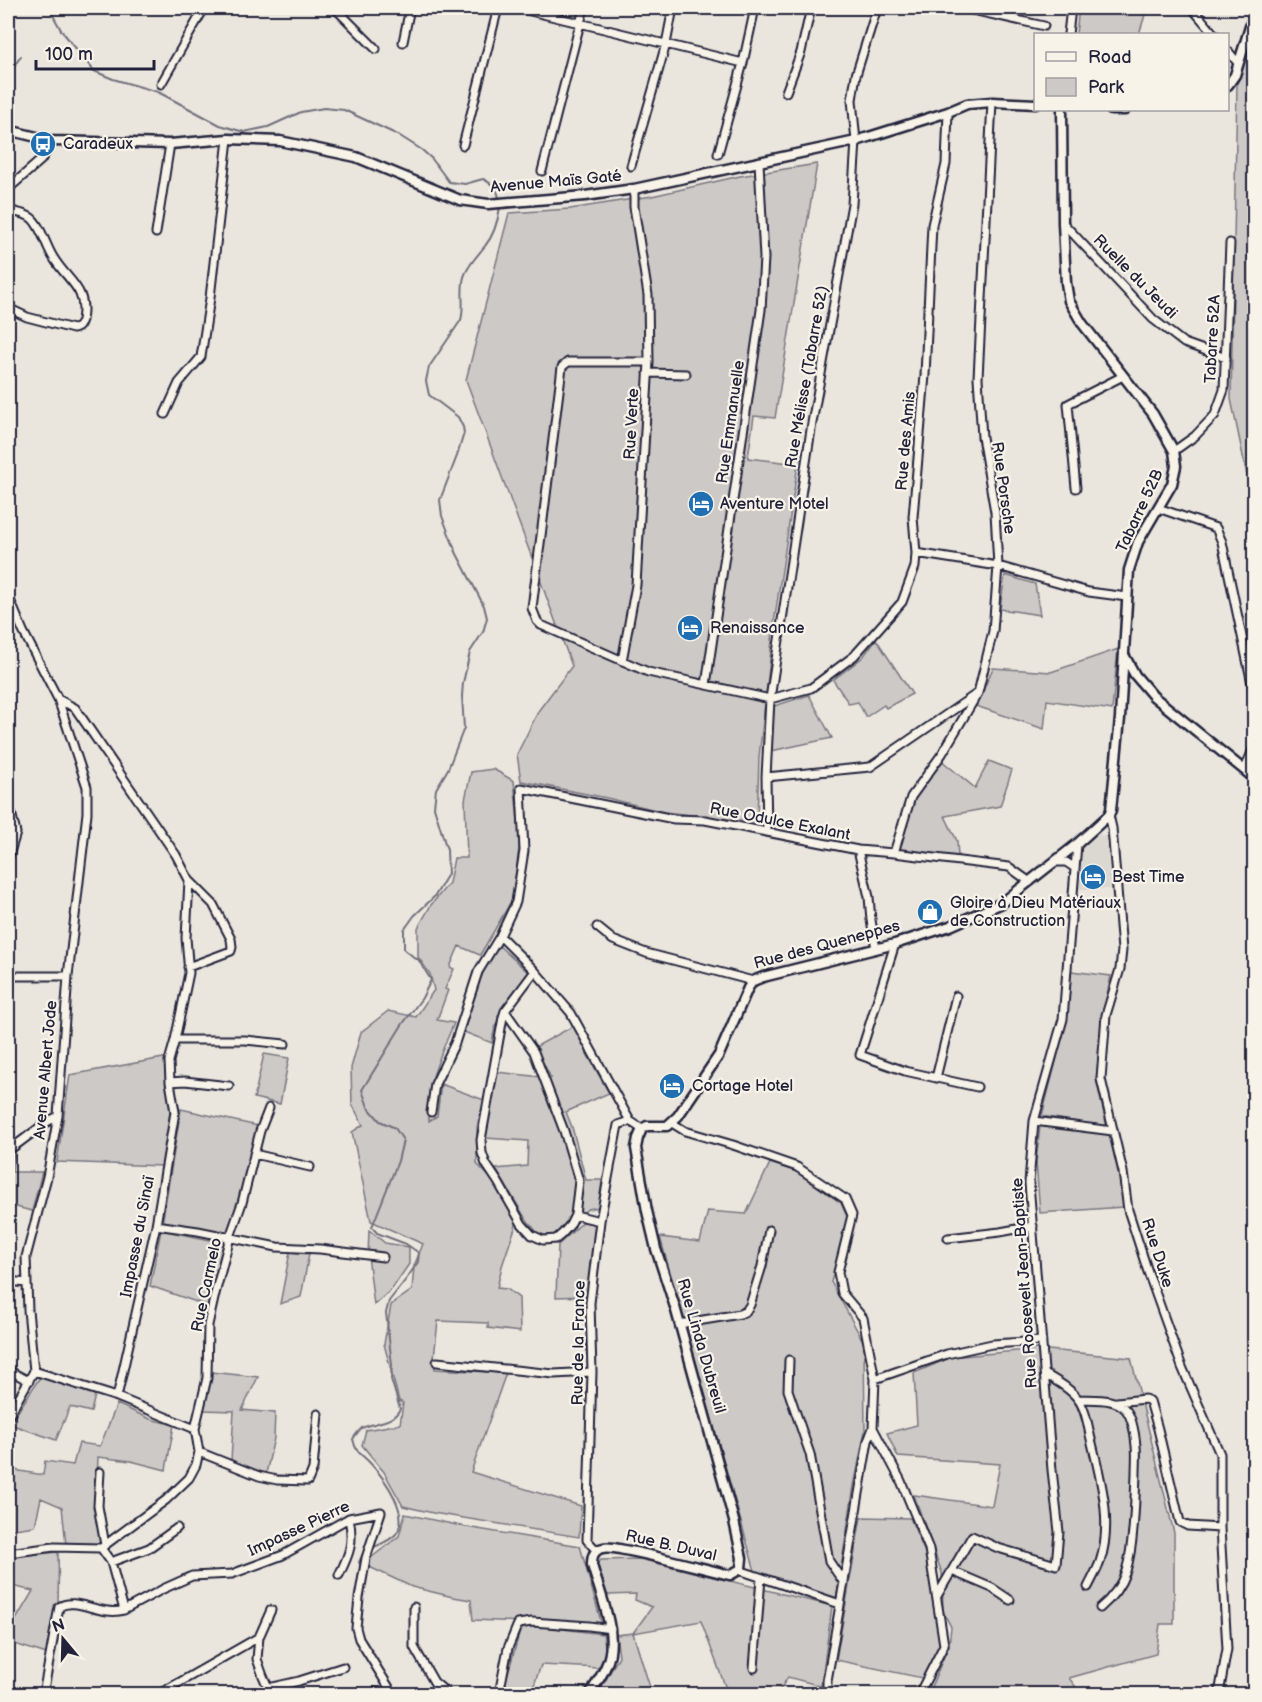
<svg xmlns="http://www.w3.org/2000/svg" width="1262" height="1702" viewBox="0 0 1262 1702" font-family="'Balsamiq Sans',sans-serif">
<rect width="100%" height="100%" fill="#eae6de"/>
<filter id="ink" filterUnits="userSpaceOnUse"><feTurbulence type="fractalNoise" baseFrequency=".0167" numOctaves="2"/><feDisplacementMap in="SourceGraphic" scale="12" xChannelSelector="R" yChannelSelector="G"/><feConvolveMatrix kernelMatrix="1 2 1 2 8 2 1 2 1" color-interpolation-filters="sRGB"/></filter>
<g filter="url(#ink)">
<path fill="#dbd8d2" d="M1095 833 1107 837 1110 889H1078L1083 843Z"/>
<path fill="#cdc9c6" stroke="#787680" stroke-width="1.5" d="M1079 8H1151L1146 12 1139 34H1076Z
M1254 30V509L1231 399 1237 84Z
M817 164 775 418 754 416 748 458 798 464 774 623 759 757 757 822 664 812 607 798 521 781 517 754 539 710 572 666 466 380 509 213 570 209 652 196 740 176Z
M1005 575 1035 584 1040 615 1000 609Z
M876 639 912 694 886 708 884 705 866 717 858 702 849 704 833 680 863 657Z
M1118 649 1112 710 1047 700 1044 729 976 706 993 668 1051 672Z
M809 695 832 738 771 751 774 706Z
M941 760 975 788 989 761 1012 770 1000 806 945 816 957 841 958 857 898 849 914 800Z
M493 769 514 781 520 841 512 900 480 955 459 946 450 967 454 969 445 989 448 990 437 1020 454 1023C441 1054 424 1087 429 1121L437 1116 441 1084 484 1100 477 1127V1164L502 1190 517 1222 502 1266 497 1288 507 1289 519 1298 520 1332 488 1328V1323L438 1321 434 1358 435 1369 506 1373 471 1472 581 1506 579 1537 433 1513 403 1506 384 1472 362 1445 366 1430 400 1424 403 1403 399 1401 384 1344 391 1305 412 1290 414 1266 423 1244 371 1221 352 1132 363 1125 352 1104 351 1068 361 1032 388 1011 416 1017 434 990 430 974 418 957V928L431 905 449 883 454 858H467L465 800 471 772Z
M497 944 530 974C510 998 496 1011 492 1043L464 1032 479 981Z
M1071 971 1111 976 1103 1014 1096 1079 1107 1127 1042 1116 1067 1018Z
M575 1025 587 1054 609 1093 566 1112 572 1127 586 1180H602L599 1207 588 1209 578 1216 556 1239 543 1240 524 1216 496 1169 527 1166 528 1141 486 1138V1130L497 1072 551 1078 535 1047Z
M264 1054 289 1058 280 1104 254 1098Z
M169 1057 168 1086 170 1112 162 1166 57 1162 70 1075Z
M181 1109 258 1126 247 1176 229 1235 162 1224Z
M1040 1126 1109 1134 1122 1188 1123 1207 1040 1213 1036 1162Z
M14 1155 12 1172H42L32 1211 8 1205V1157Z
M770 1163 795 1171 841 1203 848 1219 831 1282 864 1343 865 1431 854 1486 836 1599 757 1578 660 1237 700 1242 708 1211 746 1214Z
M583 1222 595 1224 587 1296 556 1297 558 1245Z
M161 1230 225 1243 208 1306 150 1286Z
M369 1230 385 1243 409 1247V1264L392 1289 374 1305 368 1256Z
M290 1252 309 1254 301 1297 280 1304Z
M1038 1349 1131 1358 1174 1533V1624H1160L1156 1654 1069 1678 1081 1694H928L949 1645 951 1627 943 1611 942 1573 914 1495 992 1506 1000 1464 898 1457 887 1433 917 1425 914 1373 952 1357Z
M210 1372 258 1377 242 1410 275 1413 274 1438 266 1474 231 1461 234 1411 202 1410Z
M40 1377 95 1395 91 1412 70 1407 56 1440 10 1424Z
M117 1404 150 1419 174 1425 166 1470 131 1461 98 1457 96 1507 101 1545H66L62 1507 41 1498 35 1526 8 1530V1469L43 1475 45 1461 73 1465 79 1443 100 1446Z
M405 1514 466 1527 580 1546 602 1625 473 1620 471 1600 453 1597 412 1587 363 1564 399 1536Z
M861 1517 910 1518 929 1562 940 1644 922 1678 836 1660Z
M58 1552C59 1588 59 1622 53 1656L8 1642V1633L33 1591 8 1585V1564L9 1557Z
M640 1559 832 1606 821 1686 788 1677 777 1694H728L701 1621 633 1633 652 1694H598L619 1656 616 1635 633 1633 652 1607 635 1600 636 1594 607 1595 597 1564 601 1560Z
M529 1625 603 1634 606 1651 599 1668 541 1665 531 1694H502L520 1631Z"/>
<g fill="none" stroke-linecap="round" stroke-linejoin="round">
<path stroke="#716f7b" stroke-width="2" d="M49 8 61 30 94 71 113 79 158 92 220 125 244 132 268 127 301 112 324 108 344 110 400 136 422 150 432 159 449 182 465 184 483 179C493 184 499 190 499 201
M8 75 21 56
M372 1548C381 1544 390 1541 396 1534 411 1515 385 1479 371 1464 362 1454 356 1454 353 1439 355 1436 358 1431 362 1428 376 1421 392 1424 400 1409L391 1379 392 1365 386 1313 389 1301 407 1278 418 1262 419 1253 406 1244 377 1233 372 1227 398 1161 403 1140 395 1128 380 1121 368 1107 362 1090 402 1025 422 998 431 980 418 959H416L404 949V930L414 916 435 896 448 874 447 850 434 807 436 789 448 769 464 728 462 696 463 683 470 652 483 632 487 618 484 606 456 552 442 516 440 500 457 456 464 433 463 427 458 417 429 395 426 381 429 367 461 320C465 306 460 291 464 277 467 266 478 255 485 246 494 235 498 221 500 207
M362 1569 359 1562 363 1554 365 1552
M357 1639V1643L370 1663"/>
<g stroke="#22223b" stroke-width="11">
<path id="minor" d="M335 8 376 49
M518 8 743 63
M963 8 1044 26
M1192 8 1214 34
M1068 34 1071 8
M403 42 410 8
M1228 51 1238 63
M161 84 202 12 206 8
M786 92 801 52 811 8
M463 145 498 8
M718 154 743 63 755 8
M631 166 666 44 673 8
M542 171 584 8
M8 189 41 160 53 141
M8 210C14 212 24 213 30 217 40 223 46 246 53 257 67 281 88 288 82 320 80 326 79 328 73 329L27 317 8 308
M1063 223 1153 319 1184 343 1226 358
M156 233 170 144
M649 362H568L562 367 532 608 537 621 541 625 648 672 770 699 811 688 854 656 902 602 915 567 916 553 913 517 925 375 932 225 946 164 948 112
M648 373 686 374
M165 414 179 383 201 357 210 298 228 139
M1174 451 1195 436 1215 415 1224 390 1230 243
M1076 488 1068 404 1123 376
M1158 508 1216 528 1222 542 1254 693
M916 553 998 566 1089 592 1127 597
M8 595 23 631 58 699 87 787V813L68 976 58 1116 47 1177 26 1257 28 1310 34 1371 8 1417
M622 661 636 585 649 362 648 295 634 207V189
M706 685 761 310 764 258 759 162
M58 699 75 708 84 721 176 855 189 880 213 904 231 939 232 947 231 951 188 967
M1245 769 1254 747
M766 777 870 767 975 695
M8 799 16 833 8 859
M1109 815 1112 828 1122 950 1120 969 1106 1015 1101 1079 1123 1172 1128 1210 1149 1275 1182 1367 1220 1454V1528L1227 1649 1219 1694
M767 832 766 777 770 699 812 423 852 204 856 141 852 100 856 75 877 8
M858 850 869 897 871 920 876 949
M894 853 911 797 942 754 978 693 993 631 998 566 995 512 982 437 978 378 992 102
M1054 862H1066L1075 868
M597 927 613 940 646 953 753 981
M500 936 535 971 571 1013 630 1121
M895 944 860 1055 905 1071 977 1087
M8 976H68
M505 1011 534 1052 564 1131 579 1181 575 1215 570 1225 562 1234 556 1239 543 1240 532 1235 522 1224 498 1182 486 1164 482 1153 481 1140 503 1017 505 1011 535 971
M175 1040H245L285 1044
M936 1078 956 996
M170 1082 185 1081 229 1086
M431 1112 435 1084 455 1043 478 972 500 936 516 902 524 851 521 788 674 819 705 820 858 850 894 853 1009 867 1030 882
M1034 1121 1113 1131
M672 1123 685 1131 733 1145 797 1167 845 1199 852 1215 838 1272 842 1293 863 1318 875 1379 873 1428 901 1481 929 1549 944 1645 919 1694
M8 1151 47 1122 58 1116
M254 1154 310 1167
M575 1215 600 1221
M156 1225 198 1231 277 1247 320 1249 383 1257
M948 1238 1000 1232 1033 1226
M8 1281 27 1283
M679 1324 740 1314 746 1311 750 1305 762 1266 769 1230
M789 1360 788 1390 810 1454 829 1561 844 1583
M437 1362 554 1374 592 1372
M8 1370 29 1381
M34 1371 117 1397 195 1429
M1045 1374C1056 1381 1070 1388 1078 1399 1087 1411 1088 1429 1092 1443 1101 1481 1113 1523 1100 1562 1097 1570 1092 1579 1088 1587
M875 1379 947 1354 992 1344 1042 1341
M117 1397 156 1225 175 1112 170 1082 169 1061 175 1040 189 973 186 938 189 880
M1078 1399C1094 1400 1116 1397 1126 1410 1133 1419 1135 1435 1136 1446 1137 1455 1136 1464 1136 1473 1135 1501 1134 1545 1126 1571 1121 1586 1112 1598 1100 1608
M1117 1402 1145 1399 1150 1401 1158 1429 1180 1522 1188 1526 1220 1528
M199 1452 259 1476 277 1480 308 1481 313 1469 318 1414
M100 1472 98 1506 105 1545
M101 1548 111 1562 124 1610 163 1589 192 1576 232 1574 283 1555 349 1518 381 1512 366 1558 359 1598 356 1628 359 1639 393 1694
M596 1550 587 1540 592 1372 590 1303 600 1221 618 1125 630 1121 642 1129
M8 1553 54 1547 101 1548 166 1500 189 1478 196 1465 199 1452 195 1429 207 1378 208 1325 215 1294 230 1237 242 1203 260 1131 269 1108
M111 1562 149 1548 177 1528
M739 1570 840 1604
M952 1571 992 1588 1010 1600
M339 1575C350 1553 354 1542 349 1518
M937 1596 972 1536 998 1548 1056 1565 1059 1532 1052 1470 1029 1183 1034 1121 1063 1019 1077 844
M414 1607V1647L434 1682 448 1694
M259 1637 257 1659 263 1676 271 1694
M754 1668 761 1578
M268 1688 299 1681 343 1667
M46 1694 44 1689 59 1607C76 1596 101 1617 124 1610
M159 1694 259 1637 271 1610
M369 1694 374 1692
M499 1694 508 1648 518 1624 532 1622 589 1626 611 1629
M827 1694V1681L868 1441 873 1428"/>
</g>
<g stroke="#22223b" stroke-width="13">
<path id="tertiary" d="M1228 85 1235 75 1254 14
M1111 110H1125
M8 130 53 141 170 144 228 139 280 141 356 157 460 200 488 204 585 196 634 189 856 141 948 112 967 104 992 102 1036 104
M1124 655 1135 675 1153 696 1254 778
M590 1694C595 1685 602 1676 606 1666 620 1636 600 1595 592 1565 592 1557 593 1550 603 1548 611 1546 622 1550 630 1551 664 1558 697 1567 730 1575L739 1570 741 1568 742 1558 734 1521 675 1307 656 1249 647 1211 636 1148 638 1138 642 1129 647 1126H667L678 1116 719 1055 748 988 753 981 763 977 895 944 950 926 1002 903 1077 844 1109 815 1111 810 1120 718 1129 570 1138 542 1172 484 1176 466 1174 451 1153 414 1082 323 1069 301 1066 283 1063 223 1062 110"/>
</g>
<use href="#minor" stroke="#f7f3e8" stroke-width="7"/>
<use href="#tertiary" stroke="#f7f3e8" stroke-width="8"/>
</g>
</g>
<defs>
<g id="bus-disc" transform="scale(1.35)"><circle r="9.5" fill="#1f6fb2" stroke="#f7f3e8"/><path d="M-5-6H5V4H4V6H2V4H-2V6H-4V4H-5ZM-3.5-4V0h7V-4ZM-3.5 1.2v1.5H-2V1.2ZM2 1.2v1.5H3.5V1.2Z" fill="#fff"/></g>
<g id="hotel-disc" transform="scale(1.35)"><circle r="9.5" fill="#1f6fb2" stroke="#f7f3e8"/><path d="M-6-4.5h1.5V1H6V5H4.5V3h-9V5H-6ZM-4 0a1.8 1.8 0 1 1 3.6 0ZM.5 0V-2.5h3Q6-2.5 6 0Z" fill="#fff"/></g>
<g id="shop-disc" transform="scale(1.35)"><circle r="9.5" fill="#1f6fb2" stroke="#f7f3e8"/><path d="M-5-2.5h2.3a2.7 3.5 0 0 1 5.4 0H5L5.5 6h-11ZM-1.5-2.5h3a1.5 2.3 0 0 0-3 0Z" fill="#fff"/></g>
</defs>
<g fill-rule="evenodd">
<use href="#bus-disc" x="43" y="144"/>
<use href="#hotel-disc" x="701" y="504"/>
<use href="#hotel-disc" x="690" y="628"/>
<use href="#hotel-disc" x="1093" y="877"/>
<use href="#shop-disc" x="930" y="912"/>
<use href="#hotel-disc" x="672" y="1086"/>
</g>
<g text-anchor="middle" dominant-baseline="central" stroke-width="4.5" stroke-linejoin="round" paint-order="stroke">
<g font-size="16" fill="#22223b" stroke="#f7f3e8" text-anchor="start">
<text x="63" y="144">Caradeux</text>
<text x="720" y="504">Aventure Motel</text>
<text x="710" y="628">Renaissance</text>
<text x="1112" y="877">Best Time</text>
<text x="950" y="903">Gloire à Dieu Matériaux<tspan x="950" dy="18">de Construction</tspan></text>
<text x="692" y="1086">Cortage Hotel</text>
</g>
<g font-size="16" fill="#22223b" stroke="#f7f3e8">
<text transform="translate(556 182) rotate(-5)">Avenue Maïs Gaté</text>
<text transform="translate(1135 277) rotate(45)">Ruelle du Jeudi</text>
<text transform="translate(1213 339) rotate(-87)">Tabarre 52A</text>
<text transform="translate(807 377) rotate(-80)">Rue Mélisse (Tabarre 52)</text>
<text transform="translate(731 422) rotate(-82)">Rue Emmanuelle</text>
<text transform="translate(632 424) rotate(-87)">Rue Verte</text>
<text transform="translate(906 441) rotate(-85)">Rue des Amis</text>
<text transform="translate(1003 488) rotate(82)">Rue Porsche</text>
<text transform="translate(1140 511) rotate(-65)">Tabarre 52B</text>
<text transform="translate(780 822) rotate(11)">Rue Odulce Exalant</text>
<text transform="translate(827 945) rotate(-15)">Rue des Queneppes</text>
<text transform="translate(46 1070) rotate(-85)">Avenue Albert Jode</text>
<text transform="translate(138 1237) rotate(-79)">Impasse du Sinaï</text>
<text transform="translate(1157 1253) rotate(72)">Rue Duke</text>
<text transform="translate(1025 1283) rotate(-94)">Rue Roosevelt Jean-Baptiste</text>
<text transform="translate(207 1285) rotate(-78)">Rue Carmelo</text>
<text transform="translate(579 1343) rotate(-89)">Rue de la France</text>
<text transform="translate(701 1346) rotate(74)">Rue Linda Dubreuil</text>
<text transform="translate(299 1529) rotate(-25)">Impasse Pierre</text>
<text transform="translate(671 1546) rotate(13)">Rue B. Duval</text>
</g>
</g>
<rect width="1262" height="1702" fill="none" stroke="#f7f3e8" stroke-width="30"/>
<rect x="15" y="15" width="1232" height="1672" fill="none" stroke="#22223b" stroke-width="2" filter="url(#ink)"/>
<rect x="1034" y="33" width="195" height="78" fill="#f7f3e8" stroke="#a29fa3" stroke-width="1.5"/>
<rect x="1046" y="52" width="30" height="9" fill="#f7f3e8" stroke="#a29fa3" stroke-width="1.5"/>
<text x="1088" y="63" font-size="18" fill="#22223b">Road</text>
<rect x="1046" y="78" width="30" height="18" fill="#cdc9c6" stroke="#a29fa3" stroke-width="1.5"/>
<text x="1088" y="93" font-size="18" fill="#22223b">Park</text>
<g transform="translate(63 1639) rotate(341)" stroke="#f7f3e8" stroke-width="4.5" paint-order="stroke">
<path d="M0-4.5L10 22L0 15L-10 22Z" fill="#22223b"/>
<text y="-9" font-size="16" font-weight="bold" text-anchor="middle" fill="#22223b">N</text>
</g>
<path d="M36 60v9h118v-9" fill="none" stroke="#22223b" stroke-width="3"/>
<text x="45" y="60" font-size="18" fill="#22223b" stroke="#f7f3e8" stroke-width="4.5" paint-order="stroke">100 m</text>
</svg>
